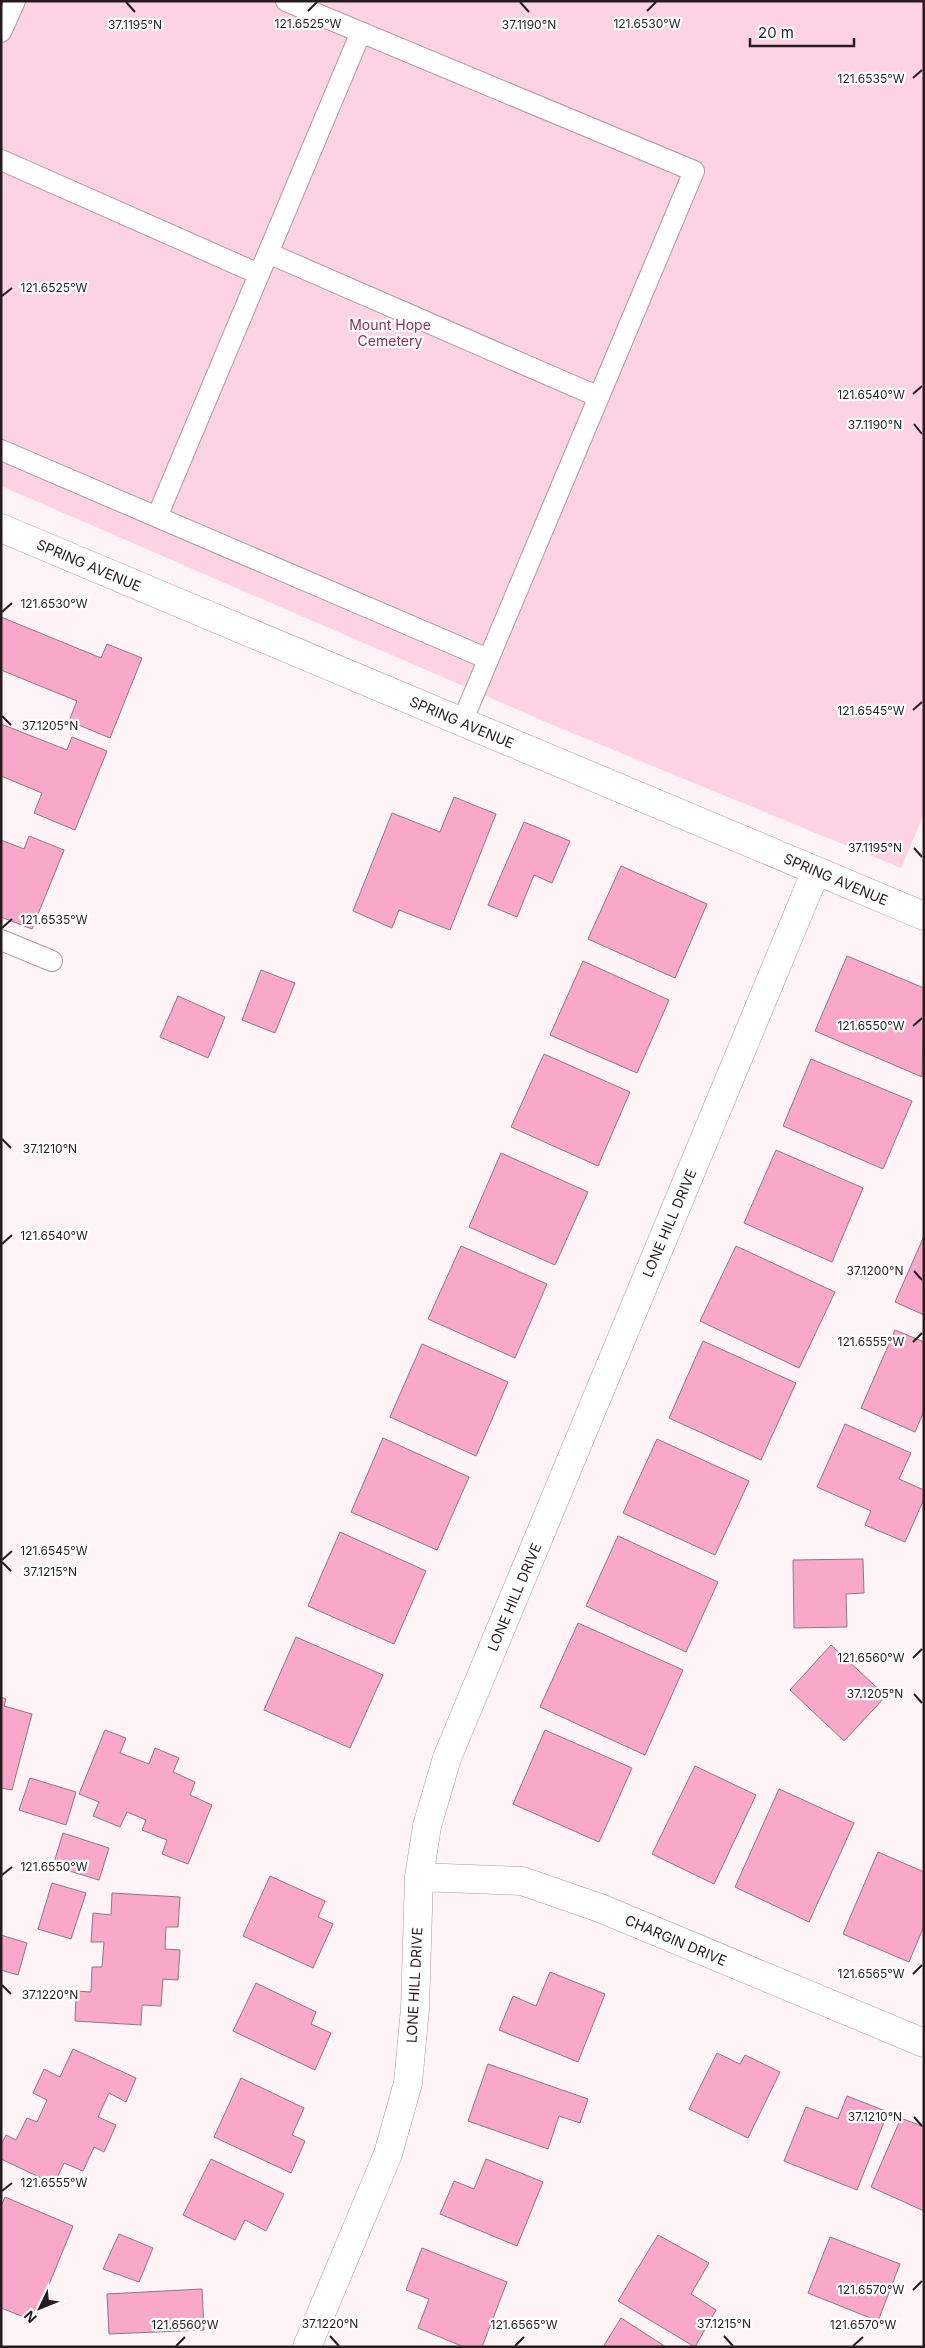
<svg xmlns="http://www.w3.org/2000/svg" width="925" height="2348" viewBox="0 0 925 2348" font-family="Inter,sans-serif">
<rect width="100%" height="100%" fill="#fef3f6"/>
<path fill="#fdd2e2" d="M1 1H924V814L901 868 560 728 1 486Z"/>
<path fill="#f9a8c9" stroke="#8f7780" d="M1 617 101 658 107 644 142 658 110 738 69 721 77 701 1 670Z
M1 724 67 750 72 737 107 751 75 830 34 813 42 793 1 776Z
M454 797 496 814 450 930 399 910 392 928 353 911 392 813 440 832Z
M524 822 570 841 552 883 534 875 517 917 488 905Z
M29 836 64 850 32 929 1 917V840L24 849Z
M621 866 707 904 675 978 588 939Z
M847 956 924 988 922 1077 815 1031Z
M583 961 669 1000 637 1073 550 1035Z
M261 970 295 983 275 1033 242 1020Z
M178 996 225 1017 208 1058 160 1037Z
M544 1054 630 1092 598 1166 511 1127Z
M811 1059 912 1101 883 1169 783 1126Z
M776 1150 863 1188 832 1262 744 1223Z
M501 1153 588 1192 555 1265 469 1227Z
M924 1236V1315L895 1302Z
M461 1246 547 1284 515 1358 428 1319Z
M736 1246 835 1292 799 1368 700 1321Z
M895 1330 924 1342V1411L915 1432 861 1408Z
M703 1341 796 1383 761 1460 669 1418Z
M422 1344 508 1382 476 1456 390 1417Z
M845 1424 911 1453 899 1479 924 1490V1499L905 1542 865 1525 871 1511 817 1487Z
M383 1438 469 1477 437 1550 351 1512Z
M657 1439 749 1481 715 1555 623 1513Z
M340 1532 426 1571 394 1644 308 1606Z
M618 1536 718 1582 686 1652 586 1606Z
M863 1559 864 1593 846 1594 847 1627 794 1628 793 1560Z
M578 1623 683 1670 645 1755 540 1707Z
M296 1637 383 1675 350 1748 264 1710Z
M831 1645 886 1696 844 1741 790 1690Z
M1 1697 6 1699 4 1706 32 1714 12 1790 1 1788Z
M105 1730 126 1738 120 1753 149 1764 155 1748 179 1758 173 1772 195 1782 190 1795 212 1805 188 1864 162 1854 167 1840 142 1830 146 1820 127 1812 120 1827 93 1816 99 1802 79 1794Z
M545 1730 632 1768 599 1842 513 1804Z
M695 1766 756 1795 714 1884 652 1854Z
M30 1778 76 1792 66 1825 19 1810Z
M779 1789 854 1823 809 1922 735 1887Z
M63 1833 109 1848 99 1880 53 1866Z
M878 1852 924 1872V1926L909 1962 843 1934Z
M270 1876 325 1901 318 1917 333 1924 313 1968 243 1936Z
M52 1883 86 1893 71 1939 38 1929Z
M112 1893 180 1897 178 1927H166L165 1949 180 1950 178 1980 163 1979 161 2006 142 2005 141 2025 75 2021 76 1991 91 1992 92 1967H102L104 1942H91L93 1913 111 1915Z
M1 1935 27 1943 18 1975 1 1970Z
M550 1972 605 1994 578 2062 499 2030 513 1996 536 2006Z
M256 1983 316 2012 311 2024 331 2033 315 2070 233 2031Z
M73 2049 136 2078 126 2102 109 2093 98 2117 116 2125 104 2152 94 2147 83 2171 64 2163 54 2184 1 2159V2145L6 2135 16 2140 27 2118 37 2122 47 2100 33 2093 44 2069 60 2077Z
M717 2053 740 2064 745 2055 780 2072 748 2138 689 2109Z
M488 2064 588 2099 580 2123 559 2116 548 2149 468 2121Z
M241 2078 304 2108 292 2135 305 2141 291 2173 214 2137Z
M847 2096 888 2112 857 2190 784 2161 806 2107 838 2119Z
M901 2118 924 2127V2211L871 2187Z
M211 2159 284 2194 266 2231 245 2220 235 2240 183 2215Z
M486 2159 543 2182 517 2246 440 2214 454 2181 474 2189Z
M5 2197 73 2226 34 2321 1 2308V2206Z
M119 2234 153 2248 139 2282 103 2269Z
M658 2235 709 2263 691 2294 716 2310 695 2347 618 2301Z
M830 2237 900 2264 878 2321 808 2293Z
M422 2248 507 2282 482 2347H464L418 2328 429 2299 406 2290Z
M202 2289 204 2330 109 2334 107 2294Z
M621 2318 666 2347H603Z"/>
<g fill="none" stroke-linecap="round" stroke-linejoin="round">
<g stroke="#b097a0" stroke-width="22">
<path id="lane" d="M286 1 694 171 462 722
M1 32 15 1
M1 160 259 274
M268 253 599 397
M1 450 488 659
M157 517 361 32
M1 940 52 961"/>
</g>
<g stroke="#b097a0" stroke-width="29">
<path id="street" d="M1 528 924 916
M419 1877 522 1881 600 1908 924 2043
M307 2347 388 2154 408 2083 415 2009 419 1877 427 1826 447 1758 816 871"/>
</g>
<use href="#lane" stroke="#fff" stroke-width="20"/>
<use href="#street" stroke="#fff" stroke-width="28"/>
</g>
<path fill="none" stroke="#261c20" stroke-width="2" d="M126 2 135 12M520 2 529 12M308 11 317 2M647 11 656 2M913 78 922 70M2 296 12 288M913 394 922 386M914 424 922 434M2 612 12 603M913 710 922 702M2 716 11 725M914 848 922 857M2 928 12 919M913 1026 922 1018M2 1139 11 1148M2 1244 12 1235M914 1271 922 1280M913 1342 922 1333M2 1560 12 1551M2 1562 11 1571M913 1658 922 1649M914 1694 922 1703M2 1875 12 1867M913 1974 922 1965M2 1985 11 1994M914 2117 922 2126M2 2191 12 2183M913 2290 922 2281M330 2336 339 2346M724 2336 733 2346M176 2346 185 2337M515 2346 524 2337M853 2346 863 2337"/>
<g text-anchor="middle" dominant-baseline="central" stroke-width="4.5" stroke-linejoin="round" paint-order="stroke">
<g font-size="14" fill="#8a2e5a" stroke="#fff">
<text x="390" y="324">Mount Hope<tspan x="390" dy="16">Cemetery</tspan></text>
</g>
<g font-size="14" fill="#261c20" stroke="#fff">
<text transform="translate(89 565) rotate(23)">SPRING AVENUE</text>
<text transform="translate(462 722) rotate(23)">SPRING AVENUE</text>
<text transform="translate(836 879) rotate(23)">SPRING AVENUE</text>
<text transform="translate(669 1223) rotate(-67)">LONE HILL DRIVE</text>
<text transform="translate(514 1597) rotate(-67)">LONE HILL DRIVE</text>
<text transform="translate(676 1940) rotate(23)">CHARGIN DRIVE</text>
<text transform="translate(414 1985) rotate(-87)">LONE HILL DRIVE</text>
</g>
</g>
<g font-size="12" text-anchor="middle" fill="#261c20" stroke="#fff" stroke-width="4.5" stroke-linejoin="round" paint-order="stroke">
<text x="308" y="28">121.6525°W</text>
<text x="647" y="28">121.6530°W</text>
<text x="135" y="29">37.1195°N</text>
<text x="529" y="29">37.1190°N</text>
<text x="871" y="83">121.6535°W</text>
<text x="54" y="292">121.6525°W</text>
<text x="871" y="399">121.6540°W</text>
<text x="875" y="429">37.1190°N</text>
<text x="54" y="608">121.6530°W</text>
<text x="871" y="715">121.6545°W</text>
<text x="50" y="730">37.1205°N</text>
<text x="875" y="852">37.1195°N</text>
<text x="54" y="924">121.6535°W</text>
<text x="871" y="1030">121.6550°W</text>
<text x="50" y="1153">37.1210°N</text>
<text x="54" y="1240">121.6540°W</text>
<text x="875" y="1275">37.1200°N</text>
<text x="871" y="1346">121.6555°W</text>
<text x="54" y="1555">121.6545°W</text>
<text x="50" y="1576">37.1215°N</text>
<text x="871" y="1662">121.6560°W</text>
<text x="875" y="1698">37.1205°N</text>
<text x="54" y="1871">121.6550°W</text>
<text x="871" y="1978">121.6565°W</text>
<text x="50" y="1999">37.1220°N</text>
<text x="875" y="2121">37.1210°N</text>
<text x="54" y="2187">121.6555°W</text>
<text x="871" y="2294">121.6570°W</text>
<text x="330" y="2328">37.1220°N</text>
<text x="724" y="2328">37.1215°N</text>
<text x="185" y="2329">121.6560°W</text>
<text x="524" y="2329">121.6565°W</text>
<text x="863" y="2329">121.6570°W</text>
</g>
<rect width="925" height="2348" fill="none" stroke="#261c20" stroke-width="5"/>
<g transform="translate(40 2308) rotate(227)" stroke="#ffffff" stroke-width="4" paint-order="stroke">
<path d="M0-4L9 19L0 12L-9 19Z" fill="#261c20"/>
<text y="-8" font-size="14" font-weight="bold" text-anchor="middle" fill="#261c20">N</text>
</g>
<path d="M750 38v8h104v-8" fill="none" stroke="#261c20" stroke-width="2.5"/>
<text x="758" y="38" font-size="15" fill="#261c20" stroke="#ffffff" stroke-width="4" paint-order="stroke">20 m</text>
</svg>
